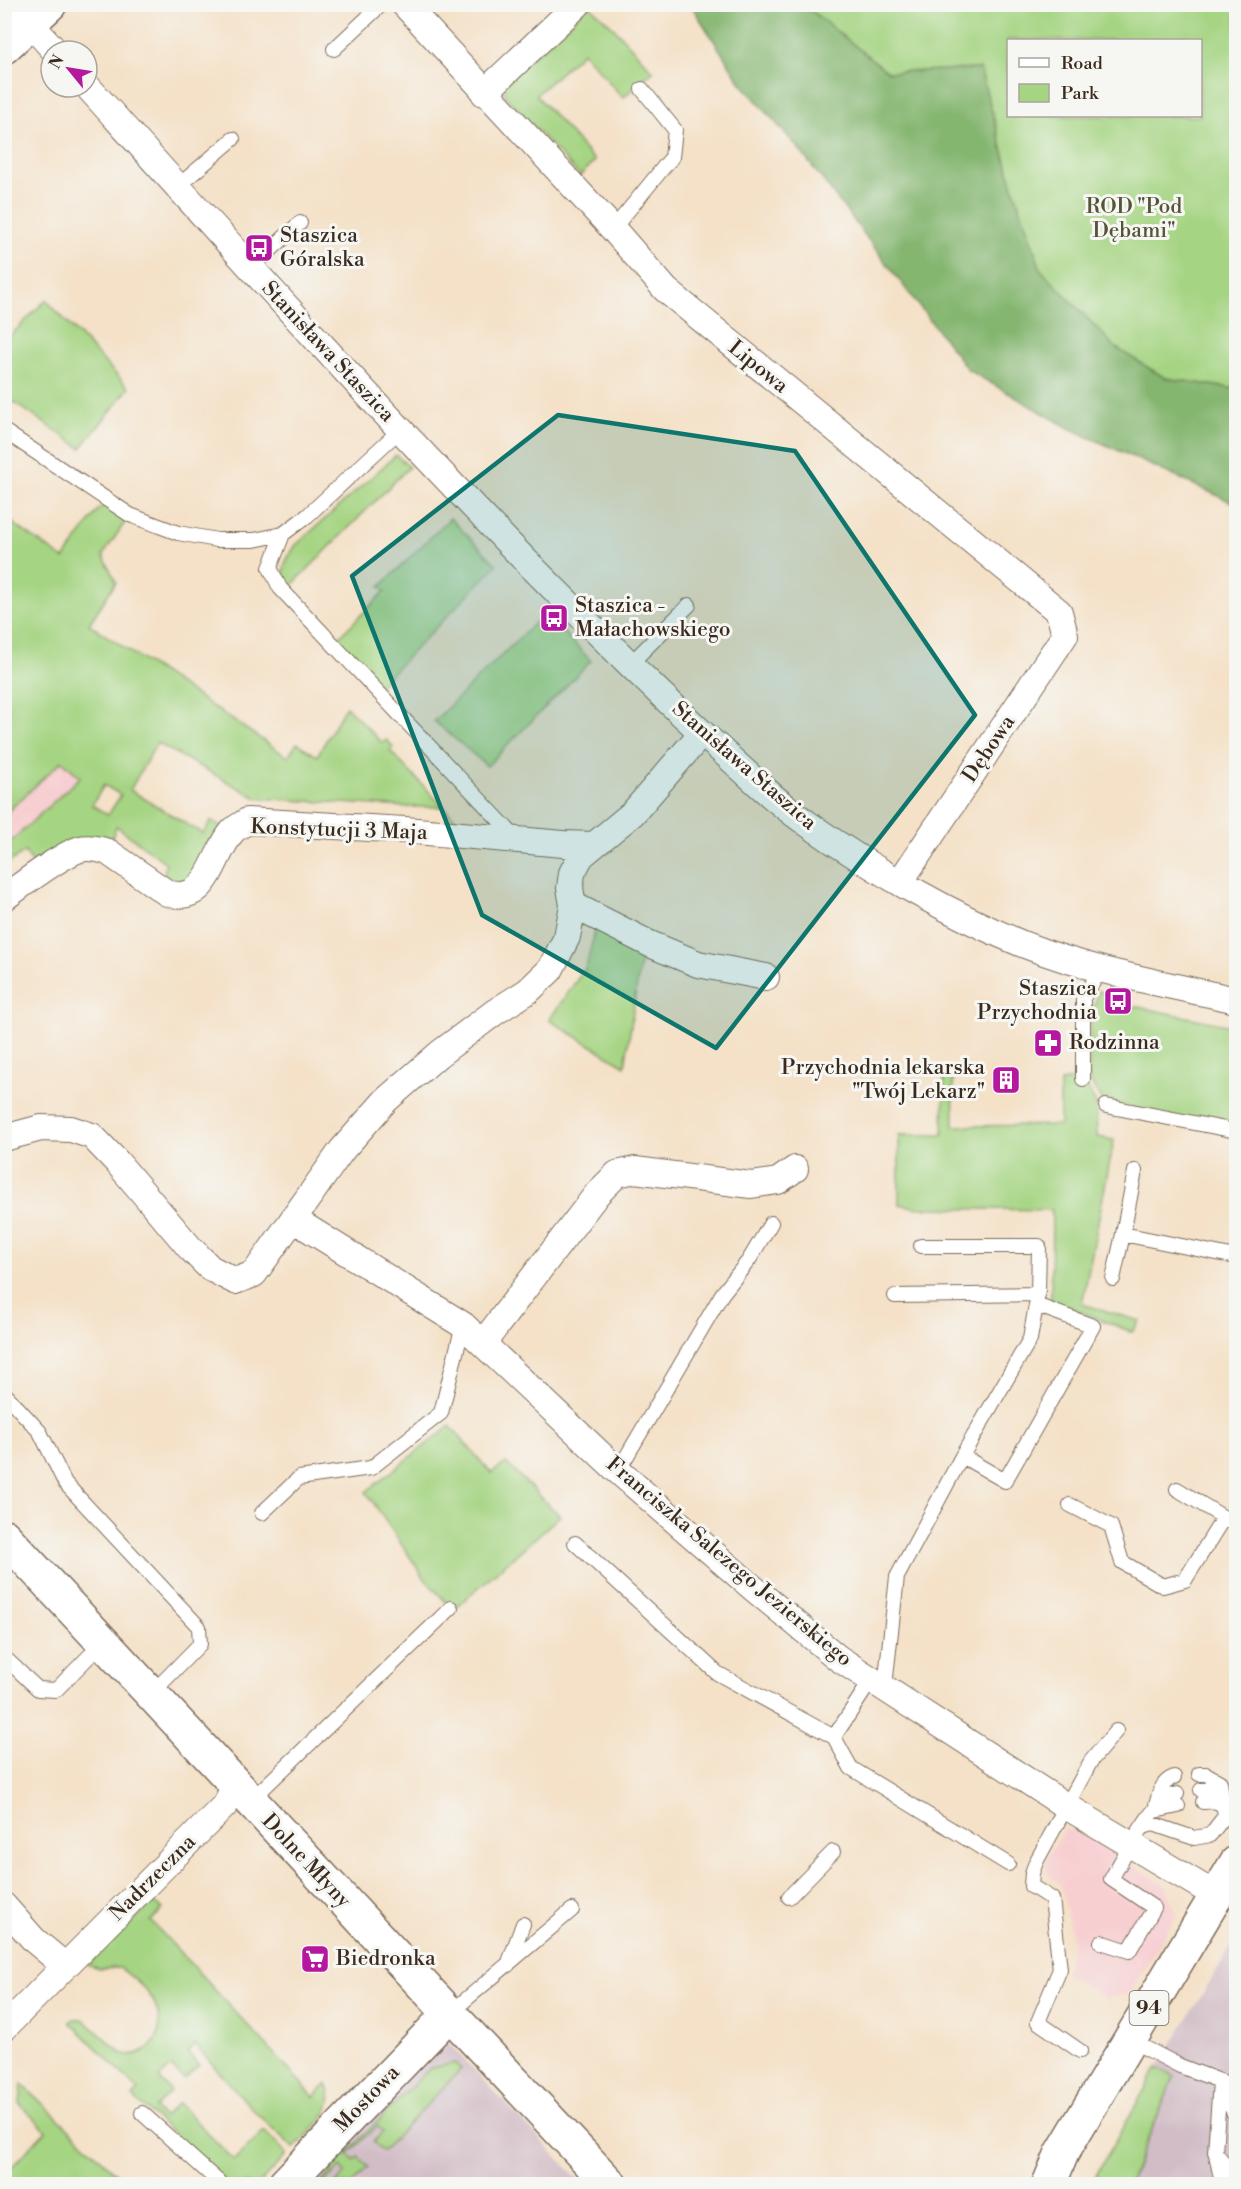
<svg xmlns="http://www.w3.org/2000/svg" width="1241" height="2189" viewBox="0 0 1241 2189" font-family="'Libre Bodoni',serif">
<rect width="100%" height="100%" fill="#f6f6f2"/>
<filter id="ink" filterUnits="userSpaceOnUse"><feTurbulence type="fractalNoise" baseFrequency=".0167" numOctaves="2"/><feDisplacementMap in="SourceGraphic" scale="12" xChannelSelector="R" yChannelSelector="G"/><feConvolveMatrix kernelMatrix="1 2 1 2 8 2 1 2 1" color-interpolation-filters="sRGB"/></filter>
<filter id="wash" filterUnits="userSpaceOnUse"><feTurbulence type="fractalNoise" baseFrequency=".008" numOctaves="4" result="noise"/><feDisplacementMap in="SourceGraphic" scale="24" xChannelSelector="R" yChannelSelector="G"/><feGaussianBlur stdDeviation="1.35" result="paint"/><feColorMatrix in="noise" values="0 0 0 0 0 0 0 0 0 0 0 0 0 0 0 0 0 1.4 0 .05"/><feComposite in="paint" operator="in"/></filter>
<g filter="url(#wash)">
<rect width="100%" height="100%" fill="#f4e1c7"/>
<path fill="#f7cfd1" d="M5 700 61 761 80 777 5 846Z
M1064 1829 1080 1832 1165 1885 1177 1915 1130 1993 1106 1999 1065 1974 1073 1943 1061 1885 1048 1874 1045 1862Z"/>
<path fill="#d2bdc6" d="M1236 1939V2184H1092L1131 2111Z
M435 2029 583 2184H285Z"/>
<path fill="#a5d482" stroke="#707f50" stroke-width="1.5" fill-rule="evenodd" d="M589 5 612 26 653 71 623 98 583 52 536 95 595 161 580 176 505 96 504 83Z
M804 5H1236V389L1165 378 1116 348 1041 270 1012 184 980 69 888 72ZM1008 40H1200V116H1008Z
M46 300 129 388 81 448 5 396V341Z
M396 455 409 467 288 589C281 568 283 564 295 546Z
M109 502 130 515 103 555 116 582 89 624 288 757 297 743 317 756 346 706 381 742 387 740 393 747 390 751 456 820 442 807H408L257 798 157 743 130 790 203 834 211 821 223 827 200 887 161 890 166 863 116 826 108 852 40 874 25 852 5 865V847L80 777 62 761 5 814V518L64 559 98 510ZM104 785 121 795 108 815 92 805Z
M450 518 497 565 379 686 335 641 385 591 380 587Z
M545 613 591 661 487 766 434 721Z
M596 926 642 950 625 1066 549 1020 586 967Z
M1098 991 1111 995 1114 1002 1236 1027V1131L1106 1106 1089 1080 1090 1025Z
M953 1074 954 1126 1060 1125V1082L1083 1079 1096 1104 1097 1137 1114 1140 1082 1304 1140 1321 1132 1332 1051 1300 1052 1210 919 1208 899 1204V1135H943L944 1076Z
M450 1426 491 1473 506 1463 560 1516 453 1610 425 1579 366 1492Z
M152 1903 156 1904 163 1909 151 1921 314 2097 327 2084C341 2110 310 2131 294 2148L257 2114 195 2045 187 2053 199 2065 184 2079 171 2067 159 2078 170 2090V2092L155 2108 164 2117 178 2103 234 2160 264 2131 287 2154 259 2184H228L133 2097 139 2090 70 2022 74 2019H83L121 2053C130 2057 139 2054 147 2049 164 2038 161 2012 151 1997 144 1986 130 1976 120 1968L99 1969 88 1965Z
M455 2063 461 2069 383 2151 373 2142 383 2132 377 2126 348 2154 354 2161 358 2157 368 2167 352 2184H335L346 2173 341 2167 323 2184H320L332 2171V2168L430 2068Z
M1157 2068 1174 2077 1129 2184H1091Z
M22 2084 127 2184H5V2174L46 2131 20 2104Z"/>
<path fill="#84b670" stroke="#607047" stroke-width="1.5" d="M691 5H804L888 72 980 69 1012 184 1041 270 1116 348 1165 378 1236 389V504L1069 428 968 370 799 149 741 83Z"/>
</g>
<g filter="url(#ink)">
<g fill="none" stroke-linecap="round" stroke-linejoin="round">
<g stroke="#7c6a59" stroke-width="16">
<path id="service" d="M334 49 382 4
M177 187 233 139
M613 229 672 157 675 130 642 89
M251 268 300 223
M4 431 130 515 178 533 217 540H254L283 534 307 516 400 430
M283 534 270 568 280 588 516 838
M630 664 689 605
M1083 1079V998L1101 970
M1106 1106 1236 1131
M1123 1234 1135 1171
M1113 1279 1123 1234 1236 1257
M895 1296 1038 1294
M4 1393 40 1432 65 1483 199 1627 200 1644 152 1693
M962 1456 1005 1481 1093 1326 1036 1305
M618 1471 722 1294 749 1260 771 1223
M1177 1489 1236 1525
M1070 1505 1111 1526 1122 1562 1163 1586 1185 1580 1224 1517
M262 1513 299 1478 371 1468 441 1413 463 1325
M575 1543 717 1673 834 1737 851 1768 1008 1864
M4 1657 38 1689 56 1690 103 1642
M885 1686 897 1577 962 1456 1030 1339 1038 1294 1039 1246H921
M834 1737 872 1679
M1201 1790C1212 1789 1221 1791 1223 1803
M250 1801 451 1608
M1203 1802C1212 1801 1219 1800 1224 1808
M1155 1809C1159 1796 1160 1782 1174 1777
M1155 1811 1178 1806
M1143 1827 1153 1824 1194 1838 1210 1835 1225 1816 1220 1782 1206 1774H1199
M789 1897 833 1852
M1101 1942 1129 1951 1154 1908 1111 1879C1123 1859 1146 1814 1164 1800 1167 1797 1173 1795 1177 1794
M508 1965 523 1924
M450 2013 572 1910
M1130 2040 1180 2066 1236 2087
M1080 2051 1038 2022 1060 1969 1052 1899 1031 1886 1032 1873 1036 1862 1091 1761 1116 1731
M1220 2082 1215 2152 1236 2178
M1221 2084 1236 2118
M142 2113 221 2184
M1216 2154 1222 2184"/>
</g>
<g stroke="#7c6a59" stroke-width="28">
<path id="minor" d="M13 4 55 51
M404 4 613 229 666 290 1059 612 1065 635 900 882
M87 86C232 247 376 408 527 562 591 626 655 691 722 751 750 776 777 803 808 824 872 869 953 916 1025 945 1093 972 1166 984 1236 1000
M484 93 578 4
M4 898C23 884 59 856 80 849 88 847 99 849 108 852L167 893C208 906 212 856 232 832 235 828 242 825 247 821L405 830 563 844 594 845
M573 905 650 944 698 964 766 977
M4 1138 41 1128 71 1129 92 1136 117 1162 190 1248 210 1268 235 1281 254 1274 342 1150 386 1100 439 1054 495 1012 528 991 550 970 567 937 573 905 570 888 572 873 581 856 633 813 702 733
M293 1219 463 1325 618 1471 753 1588 838 1658 1066 1806 1217 1896
M483 1343 597 1194 617 1174 635 1170 751 1185 778 1181 795 1169
M4 1906 34 1940 65 1966
M4 2028 225 1805 235 1786"/>
</g>
<g stroke="#7c6a59" stroke-width="36">
<path id="tertiary" d="M4 47 50 4
M4 1536C206 1753 407 1969 610 2184
M285 2184 449 2014"/>
</g>
<g stroke="#7c6a59" stroke-width="36">
<path id="primary" d="M1049 2184 1062 2153 1236 1863"/>
</g>
<use href="#service" stroke="#fff" stroke-width="14"/>
<use href="#minor" stroke="#fff" stroke-width="26"/>
<use href="#tertiary" stroke="#fff" stroke-width="33"/>
<use href="#primary" stroke="#fff" stroke-width="33"/>
</g>
</g>
<path fill="#0f766e" fill-opacity="0.2" stroke="#0f766e" stroke-width="4.5" stroke-linejoin="round" d="M558 415 795 451 975 715 716 1048 482 915 352 576Z"/>
<defs>
<g id="bus-square" transform="scale(1.5)"><rect x="-9" y="-9" width="18" height="18" rx="4" fill="#b5179e" stroke="#f6f6f2"/><path d="M-5-6H5V4H4V6H2V4H-2V6H-4V4H-5ZM-3.5-4V0h7V-4ZM-3.5 1.2v1.5H-2V1.2ZM2 1.2v1.5H3.5V1.2Z" fill="#fff"/></g>
<g id="pharmacy-square" transform="scale(1.5)"><rect x="-9" y="-9" width="18" height="18" rx="4" fill="#b5179e" stroke="#f6f6f2"/><path d="M-2-6h4v4h4v4h-4v4h-4v-4h-4v-4h4Z" fill="#fff"/></g>
<g id="building-square" transform="scale(1.5)"><rect x="-9" y="-9" width="18" height="18" rx="4" fill="#b5179e" stroke="#f6f6f2"/><path d="M-4-6H4V6H1V3H-1V6H-4ZM-2.5-4.3h1.7v1.8h-1.7ZM.8-4.3h1.7v1.8H.8ZM-2.5-1h1.7V.8h-1.7ZM.8-1h1.7V.8H.8Z" fill="#fff"/></g>
<g id="supermarket-square" transform="scale(1.5)"><rect x="-9" y="-9" width="18" height="18" rx="4" fill="#b5179e" stroke="#f6f6f2"/><path d="M-6-5.5h2.5l.6 2H6L4.5 2H-2.5L-4.4-4H-6ZM-1.5 3.2a1.3 1.3 0 1 0 .1 0ZM3 3.2a1.3 1.3 0 1 0 .1 0Z" fill="#fff"/></g>
</defs>
<g fill-rule="evenodd">
<use href="#bus-square" x="259" y="248"/>
<use href="#bus-square" x="554" y="618"/>
<use href="#bus-square" x="1118" y="1001"/>
<use href="#pharmacy-square" x="1048" y="1043"/>
<use href="#building-square" x="1006" y="1080"/>
<use href="#supermarket-square" x="315" y="1959"/>
</g>
<g text-anchor="middle" dominant-baseline="central" stroke-width="6" stroke-linejoin="round" paint-order="stroke">
<rect fill="#f6f6f2" stroke="#73675e" stroke-width="1.5" x="1129.5" y="1991" width="39" height="34" rx="4.5"/>
<g font-size="20" font-weight="bold" fill="#3b2a1e">
<text x="1149" y="2008">94</text>
</g>
<g font-size="21" fill="#565437" stroke="#f6f6f2">
<text x="1134" y="207">ROD "Pod<tspan x="1134" dy="24">Dębami"</tspan></text>
</g>
<g font-size="21" fill="#3b2a1e" stroke="#f6f6f2" text-anchor="start">
<text x="280" y="236">Staszica<tspan x="280" dy="24">Góralska</tspan></text>
<text x="575" y="606">Staszica -<tspan x="575" dy="24">Małachowskiego</tspan></text>
<text x="1097" y="989" text-anchor="end">Staszica<tspan x="1097" dy="24">Przychodnia</tspan></text>
<text x="1069" y="1043">Rodzinna</text>
<text x="985" y="1068" text-anchor="end">Przychodnia lekarska<tspan x="985" dy="24">"Twój Lekarz"</tspan></text>
<text x="336" y="1959">Biedronka</text>
</g>
<g font-size="21" fill="#3b2a1e" stroke="#f6f6f2">
<text transform="translate(328 352) rotate(47)">Stanisława Staszica</text>
<text transform="translate(758 367) rotate(39)">Lipowa</text>
<text transform="translate(989 749) rotate(-56)">Dębowa</text>
<text transform="translate(744 766) rotate(41)">Stanisława Staszica</text>
<text transform="translate(339 830) rotate(2)">Konstytucji 3 Maja</text>
<text transform="translate(729 1562) rotate(40)">Franciszka Salezego Jezierskiego</text>
<text transform="translate(306 1861) rotate(47)">Dolne Młyny</text>
<text transform="translate(153 1878) rotate(-45)">Nadrzeczna</text>
<text transform="translate(367 2099) rotate(-46)">Mostowa</text>
</g>
</g>
<rect width="1241" height="2189" fill="none" stroke="#f6f6f2" stroke-width="24"/>
<rect x="1007" y="39" width="195" height="78" fill="#f6f6f2" stroke="#aba49d" stroke-width="1.5"/>
<rect x="1019" y="58" width="30" height="9" fill="#ffffff" stroke="#aba49d" stroke-width="1.5"/>
<text x="1061" y="69" font-size="18" fill="#3b2a1e">Road</text>
<rect x="1019" y="84" width="30" height="18" fill="#a5d482" stroke="#aba49d" stroke-width="1.5"/>
<text x="1061" y="99" font-size="18" fill="#3b2a1e">Park</text>
<g transform="translate(69 69) rotate(300)"><circle r="28" fill="#f6f6f2" stroke="#aba49d" stroke-width="1.5"/>
<path d="M0-4.5L10 22L0 15L-10 22Z" fill="#b5179e"/>
<text y="-9" font-size="16" font-weight="bold" text-anchor="middle" fill="#3b2a1e">N</text>
</g>
</svg>
